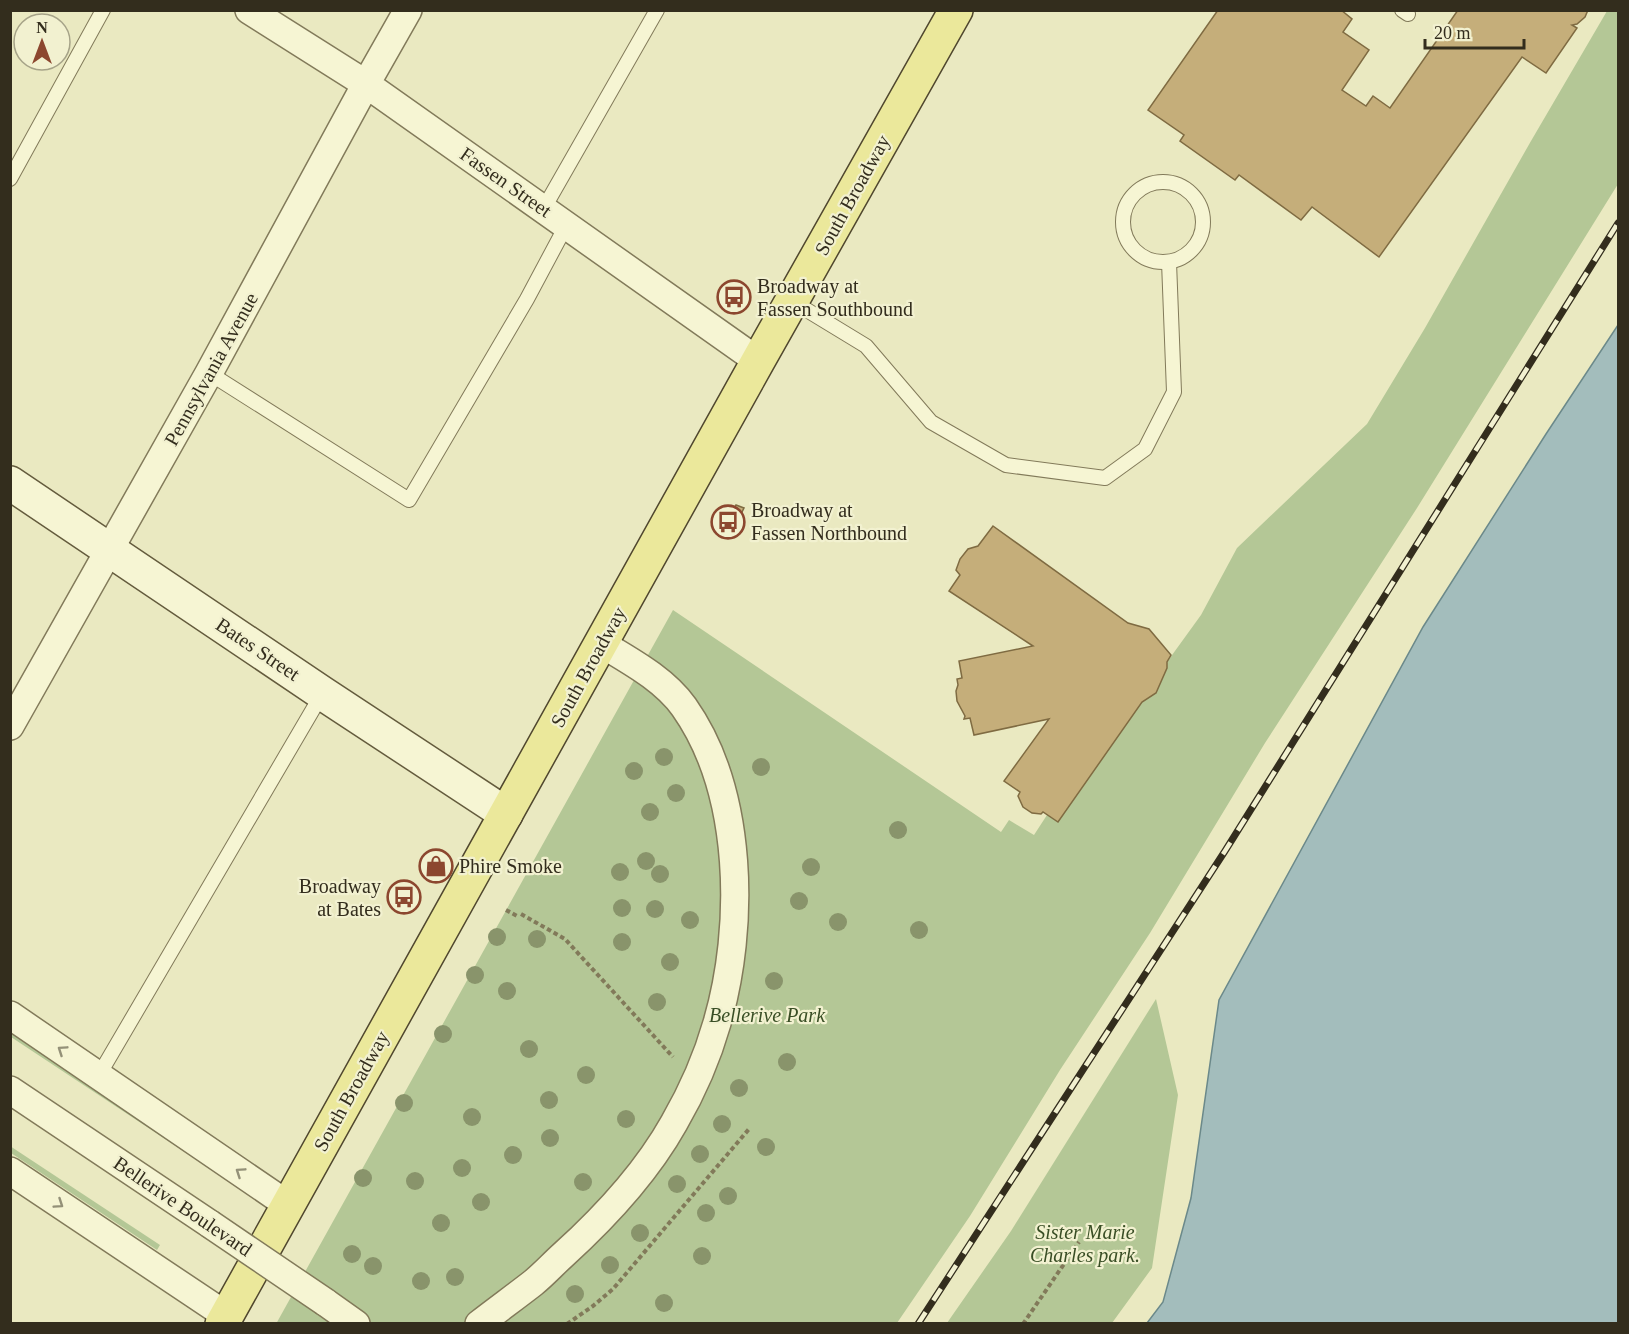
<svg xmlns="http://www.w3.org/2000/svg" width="1629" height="1334" viewBox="0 0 1629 1334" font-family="'Times New Roman',serif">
<rect width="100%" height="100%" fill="#eae9c1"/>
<path fill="#b4c796" d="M1607 11H1618V184L1417 508 1265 743 1150 933 1060 1070 970 1216 897 1323 276 1324 673 610 1001 832 1009 820 1034 835 1047 815 1142 702 1156 693 1167 668V662L1201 615 1237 548 1367 424 1425 328 1531 141Z
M1156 999 1178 1095 1152 1268 1112 1323H947L1011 1231Z
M10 1030 218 1167 215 1172 11 1037Z
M10 1146 160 1245 157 1250 11 1153Z"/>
<path fill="#a3bdbc" stroke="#6b898a" stroke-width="1.5" d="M1618 325V1323H1147L1163 1302 1191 1198 1219 1000 1423 627 1546 434Z"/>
<path fill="#c5ae7a" stroke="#7f6b42" stroke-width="1.5" d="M1218 10H1341L1352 19 1343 32 1369 50 1342 90 1366 106 1373 96 1390 108 1458 10H1588L1585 17 1577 24 1572 25 1577 28 1546 73 1522 57 1379 257 1312 207 1301 220 1239 175 1235 180 1180 141 1184 135 1148 110Z
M736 505 744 508 736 524 729 520Z
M993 526 1128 623 1149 629 1171 655 1167 662V668L1156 693 1142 702 1058 822 1043 812 1041 814 1032 813 1023 807 1018 796 1020 792 1004 781 1049 719 974 735 970 718 964 719 965 716 957 701 956 691 958 685 957 679 962 678 959 661 1033 646 949 591 960 575 956 570 960 559 968 549 978 546Z"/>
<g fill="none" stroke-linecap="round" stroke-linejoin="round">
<g stroke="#827a5a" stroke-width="16">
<path id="lane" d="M1402 10 1408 14
M10 179 103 10
M1123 222a40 40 0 1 1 80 0a40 40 0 1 1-80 0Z
M544 208 657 10
M792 301 866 346 931 422 1006 465 1105 478 1145 449 1174 392 1169 262
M209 373 409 500 527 299 567 224
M99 1075 322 694"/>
</g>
<g stroke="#827a5a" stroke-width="30">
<path id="street" d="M249 10 366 84 758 361
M10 726 209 373 366 84 408 10
M10 1015 288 1205
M10 1090 210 1224
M10 1171 227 1316
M325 1302 356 1324
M479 1324C497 1310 515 1297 533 1283 544 1274 553 1264 563 1255 605 1217 646 1173 674 1123 692 1092 707 1058 717 1023 745 927 744 792 684 707 664 679 630 661 602 644"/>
</g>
<g stroke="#645b3d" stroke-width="36">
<path id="secondary" d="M10 483 322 693 506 814"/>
</g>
<g stroke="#50472e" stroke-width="36">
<path id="primary" d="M222 1324 758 361 956 10"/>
</g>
<path stroke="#827a5a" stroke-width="4" stroke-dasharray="4.5 3" stroke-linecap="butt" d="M506 910 519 917
M521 914 565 939 673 1057
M567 1324 593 1306 613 1289 749 1129
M1023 1324 1079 1242"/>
<use href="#lane" stroke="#f6f5d3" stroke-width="14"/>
<use href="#street" stroke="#f6f5d3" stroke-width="27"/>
<use href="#secondary" stroke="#f6f5d3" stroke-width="33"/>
<use href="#primary" stroke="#ebe89b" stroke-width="33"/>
<g stroke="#332d1d" stroke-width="7">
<path id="rail" d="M918 1324 1225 851 1618 223"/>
</g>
<use href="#rail" stroke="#f2f1d0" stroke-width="4.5" stroke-dasharray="14" stroke-linecap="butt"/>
<g stroke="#827a5a" stroke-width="30" stroke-linecap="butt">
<path id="street-bridge" d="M210 1224 325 1302"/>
</g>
<use href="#street-bridge" stroke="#f6f5d3" stroke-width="27"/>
</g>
<g fill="#89946b">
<circle cx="664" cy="757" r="9"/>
<circle cx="761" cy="767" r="9"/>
<circle cx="634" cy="771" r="9"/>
<circle cx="676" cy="793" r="9"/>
<circle cx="650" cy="812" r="9"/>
<circle cx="898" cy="830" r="9"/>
<circle cx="646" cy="861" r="9"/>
<circle cx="811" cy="867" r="9"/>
<circle cx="620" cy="872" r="9"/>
<circle cx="660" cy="874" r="9"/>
<circle cx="799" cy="901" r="9"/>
<circle cx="622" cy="908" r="9"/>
<circle cx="655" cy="909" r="9"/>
<circle cx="690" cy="920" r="9"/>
<circle cx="838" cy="922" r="9"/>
<circle cx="919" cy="930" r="9"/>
<circle cx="497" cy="937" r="9"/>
<circle cx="537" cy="939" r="9"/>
<circle cx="622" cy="942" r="9"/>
<circle cx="670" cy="962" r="9"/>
<circle cx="475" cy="975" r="9"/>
<circle cx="774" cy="981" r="9"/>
<circle cx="507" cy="991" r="9"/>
<circle cx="657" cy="1002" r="9"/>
<circle cx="443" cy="1034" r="9"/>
<circle cx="529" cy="1049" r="9"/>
<circle cx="787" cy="1062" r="9"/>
<circle cx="586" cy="1075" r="9"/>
<circle cx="739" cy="1088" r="9"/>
<circle cx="549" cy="1100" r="9"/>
<circle cx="404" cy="1103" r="9"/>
<circle cx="472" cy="1117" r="9"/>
<circle cx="626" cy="1119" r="9"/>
<circle cx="722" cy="1124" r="9"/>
<circle cx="550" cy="1138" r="9"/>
<circle cx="766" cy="1147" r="9"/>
<circle cx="700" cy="1154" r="9"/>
<circle cx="513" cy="1155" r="9"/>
<circle cx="462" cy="1168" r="9"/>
<circle cx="363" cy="1178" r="9"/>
<circle cx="415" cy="1181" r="9"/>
<circle cx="583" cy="1182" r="9"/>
<circle cx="677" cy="1184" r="9"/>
<circle cx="728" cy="1196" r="9"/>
<circle cx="481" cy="1202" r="9"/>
<circle cx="706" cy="1213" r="9"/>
<circle cx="441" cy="1223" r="9"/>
<circle cx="640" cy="1233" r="9"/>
<circle cx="352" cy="1254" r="9"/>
<circle cx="702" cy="1256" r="9"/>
<circle cx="610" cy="1265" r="9"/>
<circle cx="373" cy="1266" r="9"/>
<circle cx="455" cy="1277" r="9"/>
<circle cx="421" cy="1281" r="9"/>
<circle cx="575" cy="1294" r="9"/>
<circle cx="664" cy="1303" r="9"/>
</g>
<defs><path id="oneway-chevron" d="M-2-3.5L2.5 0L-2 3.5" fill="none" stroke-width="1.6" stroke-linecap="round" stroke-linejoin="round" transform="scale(1.5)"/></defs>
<g stroke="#949178">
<use href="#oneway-chevron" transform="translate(62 1050) rotate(-146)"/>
<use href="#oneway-chevron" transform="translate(240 1172) rotate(-146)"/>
<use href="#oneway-chevron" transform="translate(59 1204) rotate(34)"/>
</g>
<defs>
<g id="bus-ring" transform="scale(1.725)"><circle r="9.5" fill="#f2f1d0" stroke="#8c472f" stroke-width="1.5"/><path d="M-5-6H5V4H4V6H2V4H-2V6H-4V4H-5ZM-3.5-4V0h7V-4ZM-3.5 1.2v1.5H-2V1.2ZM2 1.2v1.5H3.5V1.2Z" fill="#8c472f"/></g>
<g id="shop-ring" transform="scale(1.725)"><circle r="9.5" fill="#f2f1d0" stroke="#8c472f" stroke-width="1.5"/><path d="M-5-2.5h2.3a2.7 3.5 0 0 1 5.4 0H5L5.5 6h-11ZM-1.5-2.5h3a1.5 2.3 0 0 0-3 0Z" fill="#8c472f"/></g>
</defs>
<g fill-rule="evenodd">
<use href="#bus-ring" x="734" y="297"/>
<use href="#bus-ring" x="728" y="522"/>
<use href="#shop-ring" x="436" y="866"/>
<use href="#bus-ring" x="404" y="897"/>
</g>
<g text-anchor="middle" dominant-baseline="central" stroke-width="4.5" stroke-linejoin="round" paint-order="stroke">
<g font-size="20" fill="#332d1d" stroke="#f2f1d0">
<text transform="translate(506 182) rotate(35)">Fassen Street</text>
<text transform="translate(852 195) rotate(-61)">South Broadway</text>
<text transform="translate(211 369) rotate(-61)">Pennsylvania Avenue</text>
<text transform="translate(258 649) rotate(34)">Bates Street</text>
<text transform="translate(588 667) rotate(-61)">South Broadway</text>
<text transform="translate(351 1091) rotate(-61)">South Broadway</text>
<text transform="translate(183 1206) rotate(34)">Bellerive Boulevard</text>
</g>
<g font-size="20" fill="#332d1d" stroke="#f2f1d0" text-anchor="start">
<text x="757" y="286">Broadway at<tspan x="757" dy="23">Fassen Southbound</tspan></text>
<text x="751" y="510">Broadway at<tspan x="751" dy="23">Fassen Northbound</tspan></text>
<text x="459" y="866">Phire Smoke</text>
<text x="381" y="886" text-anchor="end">Broadway<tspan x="381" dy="23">at Bates</tspan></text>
</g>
<g font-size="20" font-style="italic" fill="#394e25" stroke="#f2f1d0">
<text x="767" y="1015">Bellerive Park</text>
<text x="1085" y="1232">Sister Marie<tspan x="1085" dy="23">Charles park.</tspan></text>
</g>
</g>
<rect width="1629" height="1334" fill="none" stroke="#332d1d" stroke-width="24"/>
<g transform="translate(42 42)"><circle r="28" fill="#f2f1d0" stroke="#a6a388" stroke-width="1.5"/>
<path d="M0-4.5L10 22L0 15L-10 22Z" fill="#8c472f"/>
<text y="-9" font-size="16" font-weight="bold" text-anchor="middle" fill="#332d1d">N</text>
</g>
<path d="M1425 39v9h99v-9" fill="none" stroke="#332d1d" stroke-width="3"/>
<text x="1434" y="39" font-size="18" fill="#332d1d" stroke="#f2f1d0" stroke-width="4.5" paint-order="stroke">20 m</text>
</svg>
